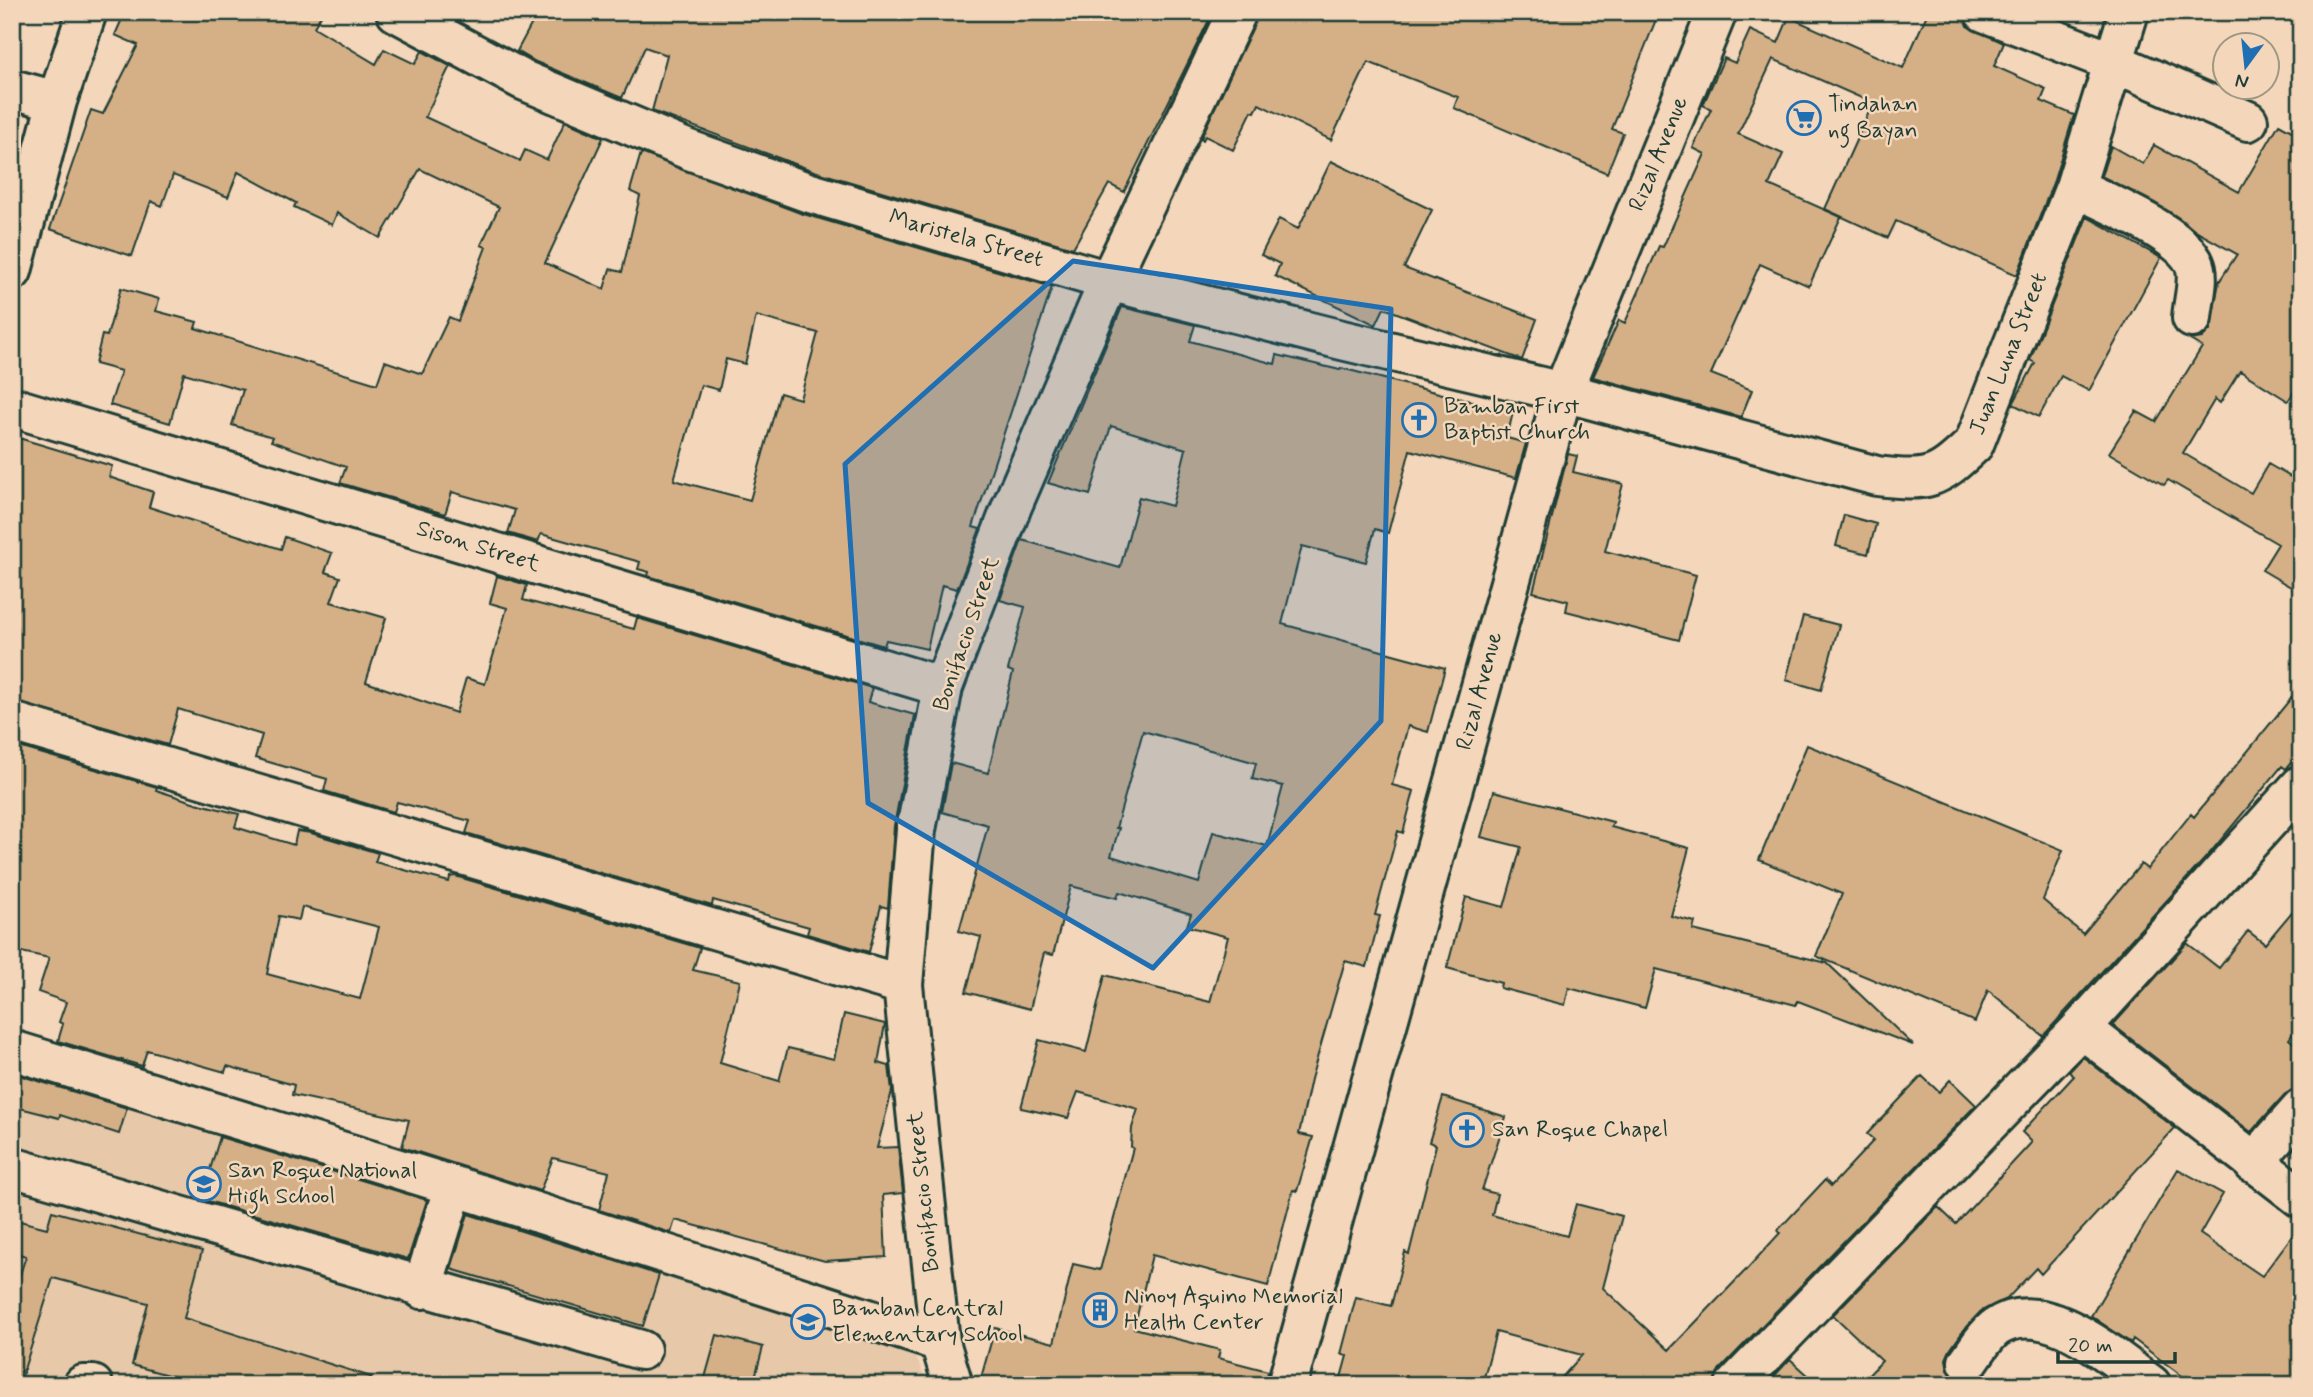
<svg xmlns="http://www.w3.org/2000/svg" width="2313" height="1397" viewBox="0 0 2313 1397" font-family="Mynerve,sans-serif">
<rect width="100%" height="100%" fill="#f4d6ba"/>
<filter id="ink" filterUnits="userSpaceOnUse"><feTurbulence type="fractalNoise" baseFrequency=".0143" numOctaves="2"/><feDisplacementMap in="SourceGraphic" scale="14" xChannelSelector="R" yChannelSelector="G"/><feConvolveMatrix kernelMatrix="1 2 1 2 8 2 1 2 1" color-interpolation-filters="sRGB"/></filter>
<g filter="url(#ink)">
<path fill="#e7c8a9" d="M12 1067 910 1344 928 1385H12Z"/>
<path fill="#d5b087" stroke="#1f3d34" stroke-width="2" fill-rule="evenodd" d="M125 12H323L314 27 376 64 384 49 415 64 422 51 450 66 425 117 520 161 525 150 547 160 565 121 603 138 545 263 604 289 610 269 622 272 640 196 630 191 641 153 800 213 1052 287 973 527 980 529 957 589 942 585 927 649 886 640 884 646 648 576 649 572 638 569 640 562 541 534 538 542 508 533 515 510 452 492 445 514 340 483 346 467 271 441 273 437 232 425 243 390 184 373 170 423 110 405 121 371 95 364 102 335 107 336 121 288 159 299 156 311 197 322 195 328 377 384 385 361 422 374 449 317 458 321 486 247 481 245 499 207 420 169 380 238 337 213 332 225 294 207 296 203 238 172 228 197 173 175 162 206 151 201 132 256 50 229 91 110 103 114 138 45 115 35ZM756 316 818 333 800 399 780 393 750 500 674 480 701 385 719 390 726 359 745 364Z
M538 12H1213L1124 192 1109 184 1073 248 814 171 652 111 667 55 645 47 622 98 536 62 517 51Z
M1259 12H1659L1612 129 1623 133 1607 173 1454 108 1458 97 1368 62 1331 140 1259 104 1255 112 1252 111 1233 150 1205 136 1203 140 1201 138Z
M1928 12H1963L1967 26 2004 43 1994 66 2046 89 2041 101 2074 115 2054 180 2017 275 1896 221 1888 238 1825 209 1873 103 1773 59 1738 134 1783 154 1769 185 1841 217 1809 286 1760 264 1711 374 1752 390 1741 417 1593 377 1619 320 1625 323 1659 246 1663 247 1705 154 1693 148 1711 109 1703 105 1724 58 1735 63 1750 30 1778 43 1789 17 1903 68Z
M2279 124 2301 136V381L2288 401 2240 371 2220 403 2215 399 2183 453 2251 493 2268 464 2301 483V593L2262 570 2278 544 2168 480 2164 485 2109 453 2136 411 2156 422 2202 347 2190 340 2202 338 2210 330 2219 282 2237 254 2197 232 2155 203 2101 176 2111 146 2143 164 2154 145 2239 192Z
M1331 161 1432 210 1404 268 1537 319 1522 360 1384 308 1376 325 1275 276 1280 264 1261 255 1279 219 1298 229Z
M2087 217 2161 258 2089 391 2061 376 2039 417 2013 404 2035 363 2030 360Z
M1122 307 1195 325 1190 341 1275 364 1277 355 1340 370 1341 368 1513 412 1507 438 1526 443 1516 478 1410 450 1388 533 1375 529 1366 562 1302 546 1282 624 1445 668 1428 732 1408 726 1392 785 1414 791 1403 833 1398 831 1375 915 1380 916 1367 967 1345 961 1311 1079 1299 1134 1313 1137 1297 1191 1293 1190 1268 1286 1152 1255 1134 1328 1220 1350 1218 1358 1268 1371 1266 1385H979L995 1328 1054 1343 1073 1264 1100 1270 1133 1148 1131 1147 1132 1128 1138 1109 1078 1092 1068 1118 1021 1108 1039 1040 1086 1052 1105 975 1210 1002 1228 937 1187 926 1191 914 1119 892 1117 898 1071 886 1053 955 1044 953 1030 1009 966 992 981 937 959 931 988 825 942 812 951 763 988 773 1013 672 1008 670 1025 607 1000 600 1022 540 1120 568 1139 497 1172 506 1186 449 1111 426 1090 495 1048 483ZM1143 731 1256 763 1252 779 1283 786 1267 846 1213 832 1199 883 1111 856 1119 828H1116Z
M12 436 112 466 109 477 153 492 149 507 281 549 285 537 332 553 325 572 340 577 331 602 386 618 366 682 456 713 466 678 485 684 507 608 490 603 497 576 527 585 523 600 634 629 637 618 872 688 868 702 915 715 894 826 888 908 881 906 869 952 807 934 809 927 713 900 712 906 466 833 470 821 397 802 394 812 324 791 327 779 255 758 262 735 178 709 168 745 12 701Z
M1568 454 1577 456 1573 472 1623 484 1605 551 1696 575 1679 640 1566 611 1568 601 1533 592Z
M1844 515 1876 524 1868 554 1836 546Z
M1803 616 1839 625 1821 690 1786 680Z
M2301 686V750L2286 769 2282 766 2210 853 2043 1036 1988 990 1975 1022 1816 956 1842 894 1759 860 1807 745 2063 850 2043 900 2083 934 2141 864 2147 869 2191 814 2194 817Z
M12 745 157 787 156 790 196 803 239 814 235 827 294 845 297 831 311 833 378 853 375 862 449 882 450 877 455 876 700 948 693 970 740 981 720 1063 779 1081 788 1048 834 1059 844 1014 885 1024 878 1063 889 1066 892 1091 877 1148 898 1147 903 1193 883 1195 886 1257 825 1261 675 1220 671 1233 599 1210 609 1172 553 1158 540 1191 402 1147 409 1120 292 1095 294 1085 227 1066 225 1072 147 1050 142 1066 58 1041 63 1024 59 1022 66 1002 38 992 49 958 12 950ZM302 907 379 927 360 999 267 974 279 916 299 920Z
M1494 791 1613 822 1611 827 1689 848 1671 916 1695 922 1693 930 1827 963 1913 1045 1798 1001 1796 1005 1656 969 1645 1008 1569 988 1565 1005 1500 988 1501 983 1447 968 1466 897 1504 907 1521 847 1481 837Z
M2301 901V1024L2289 1039 2301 1049V1088L2285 1094 2251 1132 2113 1025 2187 943 2219 968 2248 931 2265 944Z
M2083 1057 2175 1128 2041 1274 2036 1268 2007 1299 1981 1311 1966 1327 1950 1350 1946 1359 1948 1370 1956 1380 1979 1385H1859L1882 1361 1833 1315 1938 1207 1956 1224 2032 1142 2022 1132 2074 1076 2069 1072Z
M12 1073 127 1108 119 1134 60 1115 59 1118 12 1106Z
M1922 1076 1939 1092 1950 1080 1976 1105 1719 1370 1714 1385H1555L1582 1355 1496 1332 1482 1385H1339L1347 1356 1341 1354 1356 1297 1391 1306 1405 1252 1409 1254 1436 1145 1429 1142 1443 1097 1506 1117 1482 1190 1497 1194 1492 1215 1567 1236 1576 1204 1622 1216 1603 1288 1669 1350 1745 1271 1780 1233 1778 1230 1825 1180 1831 1186 1874 1140 1867 1134Z
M220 1137 427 1200 408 1259 201 1199Z
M2178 1169 2223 1194 2200 1234 2262 1276 2301 1224V1385H2194L2133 1339 2131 1343 2091 1316Z
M52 1211 202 1251 184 1318 371 1377 370 1385H204L132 1365 148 1303 53 1278 19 1385 12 1384V1299L26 1256 12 1252V1219L47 1228Z
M468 1214 659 1275 643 1326 451 1269Z
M717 1335 763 1347 753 1385H703Z
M1790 1359 1819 1385H1766Z"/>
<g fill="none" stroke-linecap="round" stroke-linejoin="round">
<g stroke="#1f3d34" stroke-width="44">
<path id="minor" d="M396 12 523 80 689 150 807 192 1109 281 1342 340 1563 392 1877 476C1929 482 1936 480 1974 444L2075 187 2129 12
M1984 12 2113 62 2248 121
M12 89 57 101
M2075 187C2105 203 2189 235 2196 269 2199 283 2193 303 2192 318
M12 271 57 101 87 12
M12 407 943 687
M12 722 903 985
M2081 1028 2301 1198
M12 1050 454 1186 940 1342
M2253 1163 2301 1109
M12 1167 641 1350
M422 1289 454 1186
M1968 1362C1976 1351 1984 1337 1995 1328 2044 1294 2113 1358 2151 1385
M83 1385H93
M953 1385 940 1342 903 985 916 830 943 687 1012 506 1109 281 1237 12
M1287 1385 1563 392 1717 12
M1735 1385 2081 1028 2301 785"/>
</g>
<use href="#minor" stroke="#f4d6ba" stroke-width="38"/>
</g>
</g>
<path fill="#1f6fb2" fill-opacity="0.2" stroke="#1f6fb2" stroke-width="5" stroke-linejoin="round" d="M1073 261 1391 309 1381 721 1153 968 868 803 845 464Z"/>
<defs>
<g id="supermarket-ring" transform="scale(1.75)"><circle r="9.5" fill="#f4d6ba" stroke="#1f6fb2" stroke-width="1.5"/><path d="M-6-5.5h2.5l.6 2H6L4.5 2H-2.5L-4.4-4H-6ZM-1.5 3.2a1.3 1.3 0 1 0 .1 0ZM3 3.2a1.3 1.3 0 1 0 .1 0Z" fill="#1f6fb2"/></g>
<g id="church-ring" transform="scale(1.75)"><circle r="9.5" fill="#f4d6ba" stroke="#1f6fb2" stroke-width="1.5"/><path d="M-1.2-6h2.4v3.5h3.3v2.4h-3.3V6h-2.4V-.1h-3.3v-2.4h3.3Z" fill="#1f6fb2"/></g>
<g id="school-ring" transform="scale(1.75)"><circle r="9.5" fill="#f4d6ba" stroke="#1f6fb2" stroke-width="1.5"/><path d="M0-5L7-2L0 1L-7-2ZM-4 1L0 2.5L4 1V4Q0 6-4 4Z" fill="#1f6fb2"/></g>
<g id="building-ring" transform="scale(1.75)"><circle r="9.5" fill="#f4d6ba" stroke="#1f6fb2" stroke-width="1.5"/><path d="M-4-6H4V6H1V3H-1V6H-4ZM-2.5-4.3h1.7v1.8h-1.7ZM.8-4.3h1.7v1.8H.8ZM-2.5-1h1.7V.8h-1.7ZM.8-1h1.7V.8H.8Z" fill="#1f6fb2"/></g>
</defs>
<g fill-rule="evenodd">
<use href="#supermarket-ring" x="1804" y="118"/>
<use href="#church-ring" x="1419" y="420"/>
<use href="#church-ring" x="1467" y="1130"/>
<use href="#school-ring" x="204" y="1184"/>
<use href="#building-ring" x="1100" y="1310"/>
<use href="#school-ring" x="808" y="1322"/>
</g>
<g text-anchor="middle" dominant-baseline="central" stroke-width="5" stroke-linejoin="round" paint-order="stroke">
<g font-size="23" fill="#1f3d34" stroke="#f4d6ba" text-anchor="start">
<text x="1828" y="105">Tindahan<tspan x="1828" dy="26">ng Bayan</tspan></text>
<text x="1444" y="407">Bamban First<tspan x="1444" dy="26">Baptist Church</tspan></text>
<text x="1492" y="1130">San Roque Chapel</text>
<text x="228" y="1171">San Roque National<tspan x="228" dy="26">High School</tspan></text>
<text x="1124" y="1297">Ninoy Aquino Memorial<tspan x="1124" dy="26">Health Center</tspan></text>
<text x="832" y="1309">Bamban Central<tspan x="832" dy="26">Elementary School</tspan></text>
</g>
<g font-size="23" fill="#1f3d34" stroke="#f4d6ba">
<text transform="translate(1659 154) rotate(-68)">Rizal Avenue</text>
<text transform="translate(966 239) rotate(16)">Maristela Street</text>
<text transform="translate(2009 354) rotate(-68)">Juan Luna Street</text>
<text transform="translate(478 547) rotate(17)">Sison Street</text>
<text transform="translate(967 634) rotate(-71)">Bonifacio Street</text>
<text transform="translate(1480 691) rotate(-75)">Rizal Avenue</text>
<text transform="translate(924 1192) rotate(-96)">Bonifacio Street</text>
</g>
</g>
<rect width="2313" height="1397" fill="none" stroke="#f4d6ba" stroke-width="42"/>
<rect x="21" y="21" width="2271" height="1355" fill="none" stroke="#1f3d34" stroke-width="2.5" filter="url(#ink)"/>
<g transform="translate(2246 66) rotate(195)"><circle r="33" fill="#f4d6ba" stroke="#9f9984" stroke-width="2"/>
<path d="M0-5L12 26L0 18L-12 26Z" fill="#1f6fb2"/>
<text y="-10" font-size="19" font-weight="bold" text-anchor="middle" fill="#1f3d34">N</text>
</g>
<path d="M2058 1352v10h117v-10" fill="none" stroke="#1f3d34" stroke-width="3.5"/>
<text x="2068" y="1352" font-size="21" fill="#1f3d34" stroke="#f4d6ba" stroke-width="5" paint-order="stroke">20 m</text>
</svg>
